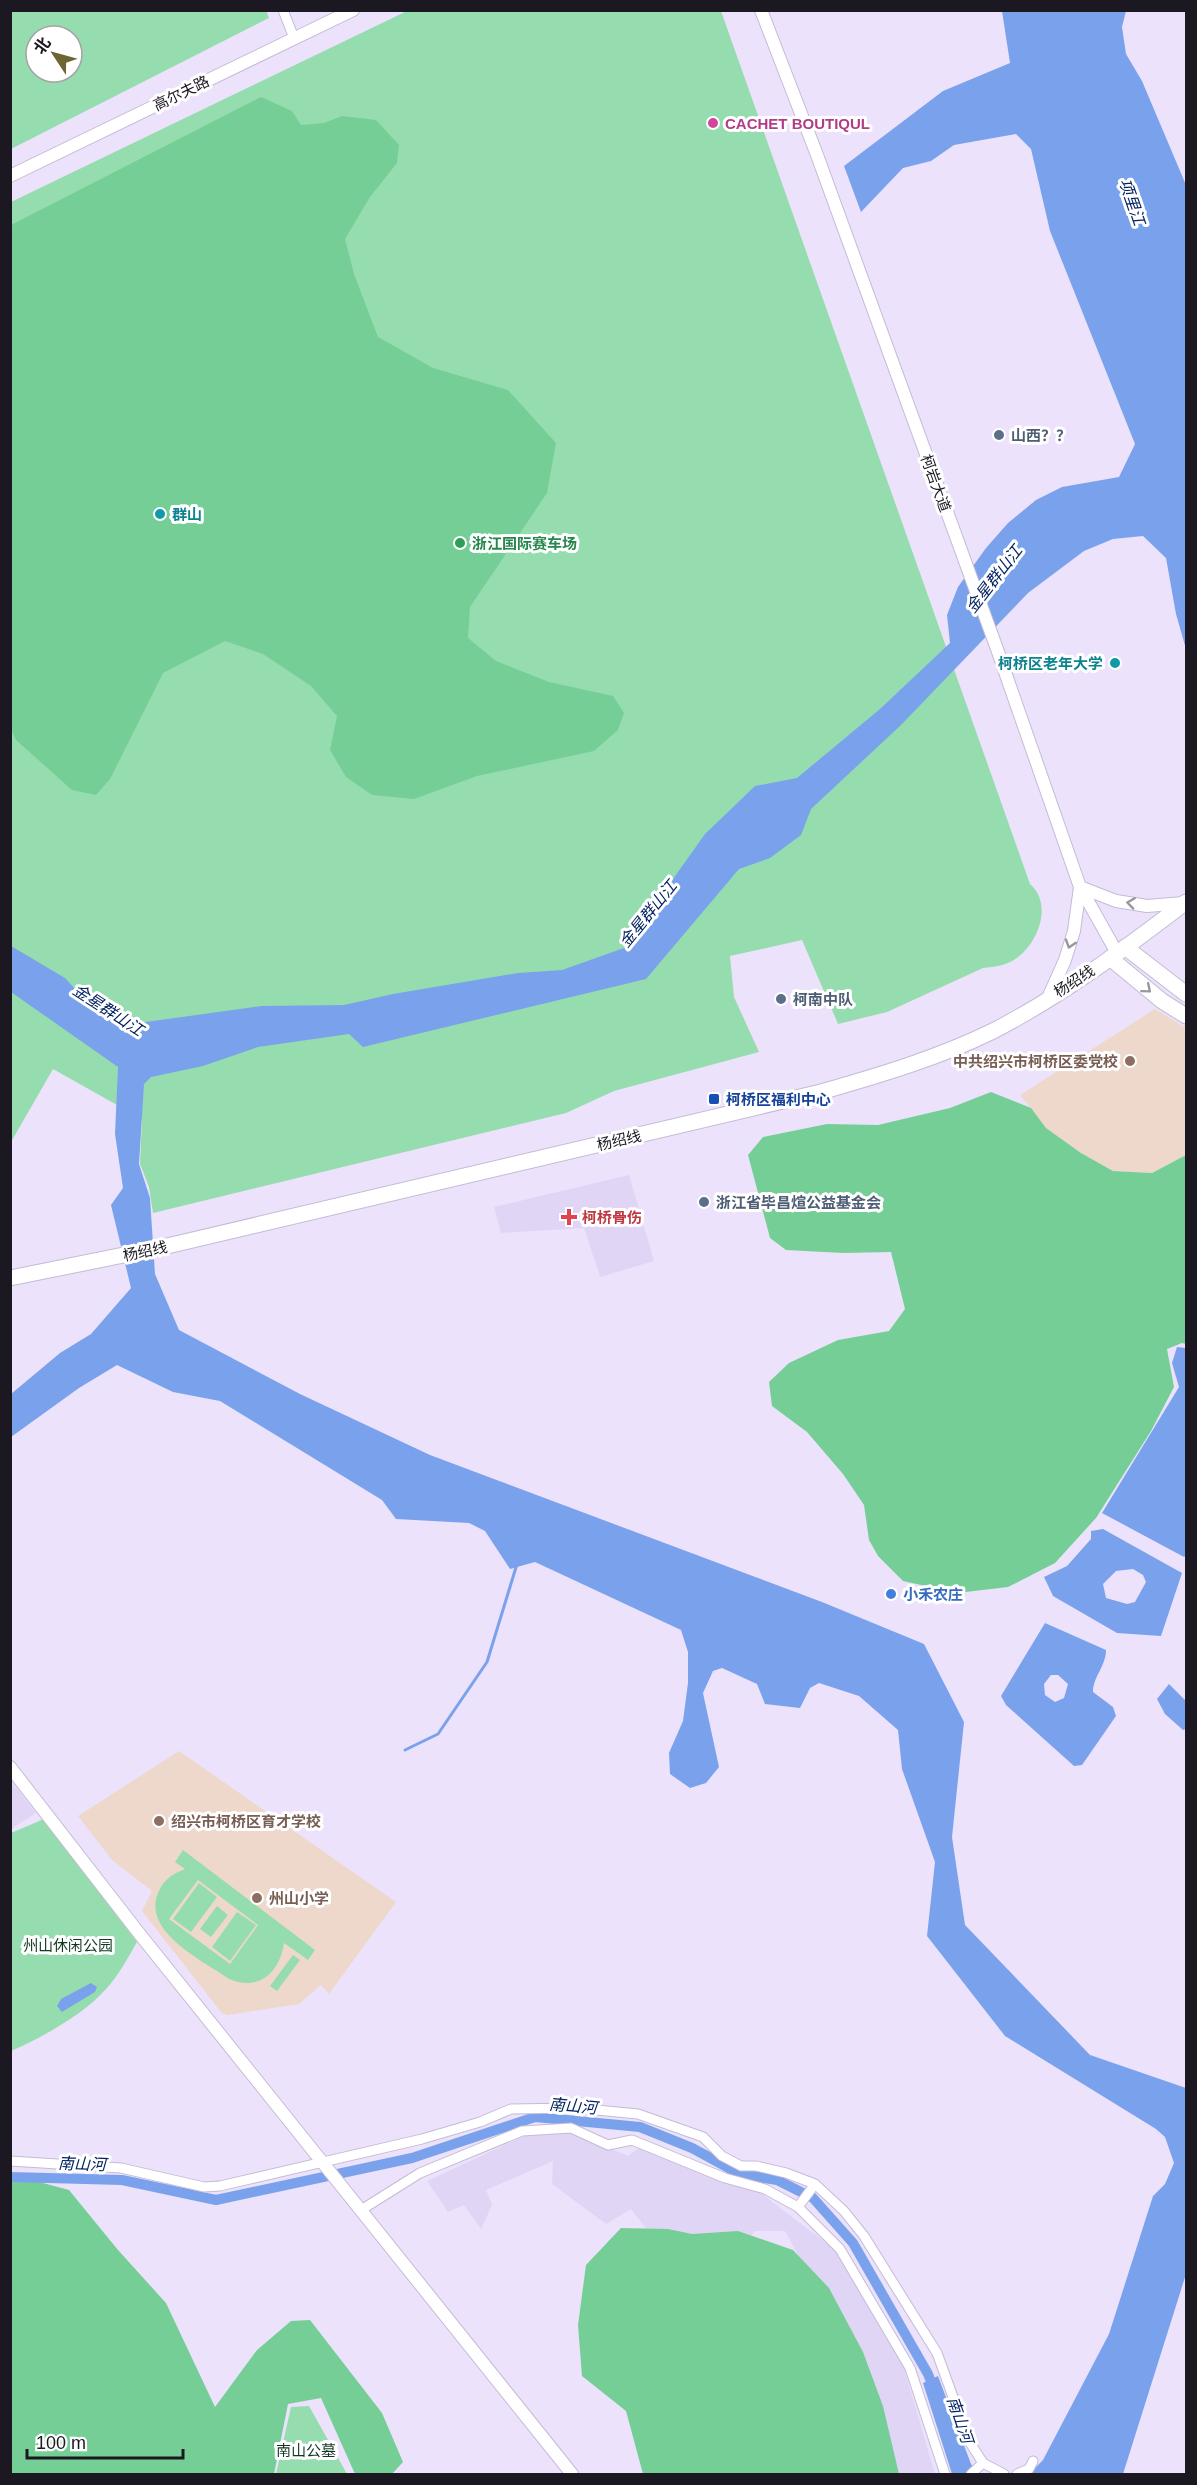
<svg xmlns="http://www.w3.org/2000/svg" width="1197" height="2485" viewBox="0 0 1197 2485" font-family="Arial,'Noto Sans SC',sans-serif">
<rect width="100%" height="100%" fill="#ece2fc"/>
<path fill="#e1d5f6" d="M629 1175 654 1261 600 1277 584 1228 501 1233 494 1207Z
M11 1781 36 1813 11 1829Z
M570 2131 628 2156 640 2147 762 2194 834 2249 904 2368 935 2474H885L867 2382 785 2231H755L733 2257 648 2231 631 2209 606 2224 552 2184 553 2161 486 2190 492 2205 481 2229 464 2205 448 2212 427 2181 524 2136Z"/>
<path fill="#eed8cb" d="M1155 1009 1186 1028V1155L1152 1173 1113 1171 1081 1153 1046 1128 1020 1095Z
M179 1751 396 1902 329 1994 321 1985 299 2004 227 2015 221 2012 142 1911 152 1891 112 1860 78 1816Z"/>
<path fill="#95ddae" fill-rule="evenodd" d="M11 10H266L269 18 11 149ZM36 36H72V72H36Z
M407 11H721L1030 884C1052 903 1040 940 1018 957 1009 965 994 967 983 968L887 1012 838 1024 802 940 730 956 734 997 759 1052 614 1091 566 1113 153 1213 149 1187 140 1164 142 1119 53 1069 11 1142V202Z
M44 1819 137 1942C128 1958 118 1976 106 1989 83 2015 41 2038 11 2051V1833Z
M183 1850 315 1950 308 1960 284 1943C280 1972 259 1992 229 1979 202 1960 142 1932 158 1893 163 1880 172 1874 185 1869L175 1862ZM198 1880 258 1925 230 1964 169 1919Z
M199 1883 217 1897 191 1932 173 1919Z
M217 1906 228 1915 211 1937 200 1929Z
M237 1912 256 1925 230 1961 212 1947Z
M293 1955 300 1960 277 1991 270 1986Z
M309 2406 347 2474H276L291 2407Z"/>
<path fill="#76ce97" d="M261 97 292 111 301 125 324 123 342 116 376 120 399 145 397 163 370 197 345 239 354 274 378 337 433 368 508 390 556 443 547 493 470 607 468 638 496 661 549 682 613 696 624 713 618 730 594 751 477 776 414 799 372 795 346 777 330 750 337 716 311 686 263 654 225 641 163 673 110 779 96 795 72 790 16 740 11 729V225Z
M991 1092 1031 1108 1046 1128 1081 1153 1113 1171 1152 1173 1186 1155V1344L1182 1343 1167 1349 1174 1387 1151 1431 1096 1518 1055 1563 1008 1587 957 1593 903 1581 878 1556 869 1540 864 1505 843 1474 807 1432 772 1406 769 1382 789 1363 838 1340 889 1331 905 1309 891 1252 843 1253 786 1250 770 1238 748 1155 763 1137 827 1124 878 1125 950 1108Z
M17 2176 69 2190 118 2250 166 2303 215 2407 257 2350 291 2321 310 2320 382 2413 403 2462 392 2474H355L321 2398 288 2404 274 2474H11L10 2177Z
M621 2228 668 2229 692 2234 738 2231 793 2250 829 2288 863 2352 883 2406 899 2474H643L626 2411 582 2376 578 2325 586 2265Z"/>
<path fill="#7aa2ec" fill-rule="evenodd" d="M1002 11H1126L1122 27 1126 54 1142 81 1186 185V649L1176 614 1166 558 1143 536 1113 539 1084 551 1028 593 901 725 811 809 801 835 770 858 739 869 646 979 363 1047 349 1034 258 1047 203 1066 151 1077 144 1084 139 1164 150 1198 155 1274 179 1330 300 1394 430 1455 822 1602 924 1644 964 1722 952 1837 965 1925 1090 2055 1186 2088V2274L1123 2474H1029L1043 2460 1109 2334 1153 2196 1165 2184 1174 2163 1165 2137 1156 2129 1005 2036 927 1936 935 1862 902 1769 898 1730 859 1696 819 1683 810 1688 800 1708 765 1704 757 1684 722 1668 713 1671 703 1693 719 1767 706 1783 690 1788 670 1774 669 1753 683 1721 688 1683V1652L681 1630 535 1562 510 1569 485 1531 469 1523 396 1519 382 1500 220 1401 173 1392 117 1365 79 1388 11 1437V1394L60 1353 91 1334 131 1288 111 1205 123 1188 115 1134 118 1067 11 992V946L65 978 96 1012 131 1024 262 1006 344 1005 393 994 518 973 562 970 624 948 705 834 755 786 797 778 880 709 950 643 947 615 958 587 986 548 1008 523 1036 500 1062 487 1119 477 1135 444 1050 231 1031 149 1016 134 954 145 931 161 903 168 861 212 844 166 943 91 1010 63Z
M1177 1347 1186 1348V1555L1184 1557 1102 1513 1179 1387 1172 1363Z
M1103 1529 1182 1573 1161 1636 1117 1633 1053 1596 1044 1577 1067 1566 1091 1539V1531ZM1133 1569 1143 1575 1146 1582 1135 1602 1127 1604 1106 1598 1103 1584 1116 1571Z
M1045 1623 1106 1650C1106 1666 1093 1677 1093 1692L1113 1707 1116 1716 1082 1765 1074 1766 1006 1705 1001 1696ZM1051 1675H1058L1068 1684 1064 1698 1055 1702 1045 1695 1044 1684Z
M1169 1684 1186 1701V1729L1183 1730 1165 1714 1157 1699Z
M91 1983 97 1987 95 1992 62 2012 57 2006 61 1999Z
M938 2376 971 2464 979 2474H952L923 2383Z"/>
<g fill="none" stroke-linecap="round" stroke-linejoin="round">
<path stroke="#7aa2ec" stroke-width="3" d="M405 1750 438 1734 487 1662 517 1564"/>
<path stroke="#7aa2ec" stroke-width="10" d="M10 2177 122 2180 216 2200 412 2158 535 2117 640 2127 692 2148 740 2174 777 2180 813 2198 853 2243 928 2374 935 2392"/>
<g stroke="#c4bbd4" stroke-width="11">
<path id="minor" d="M283 10 294 38
M10 2161 121 2168 204 2187 220 2186 422 2139 480 2122 511 2109 576 2108 638 2114 703 2137 722 2156 741 2166H756L786 2173 815 2184 844 2211 864 2236 937 2353 969 2441 983 2463 1004 2474
M798 2207 815 2184
M361 2210 420 2173 522 2131 571 2128 608 2145 632 2140 725 2178 765 2189 798 2207 840 2249 910 2368 945 2474
M971 2474 983 2463
M1017 2474 1029 2469 1033 2461"/>
</g>
<g stroke="#c4bbd4" stroke-width="14">
<path id="tertiary" d="M761 10 817 155 997 649 1080 887 1117 953
M10 176 353 10
M1080 887 1116 901 1147 906 1184 903
M1048 998 1065 960 1074 931 1080 887
M10 1767 138 1932 572 2474"/>
</g>
<g stroke="#c4bbd4" stroke-width="17">
<path id="primary" d="M1125 947 1186 994
M1110 958 1162 1001 1186 1016
M10 1278 163 1247 821 1092C880 1075 938 1058 993 1031 1061 996 1126 948 1186 902"/>
</g>
<use href="#minor" stroke="#fff" stroke-width="9"/>
<use href="#tertiary" stroke="#fff" stroke-width="12"/>
<use href="#primary" stroke="#fff" stroke-width="15"/>
</g>
<defs><path id="oneway-chevron" d="M-2-3.5L2.5 0L-2 3.5" fill="none" stroke-width="1.6" stroke-linecap="round" stroke-linejoin="round" transform="scale(1.5)"/></defs>
<g stroke="#98979b">
<use href="#oneway-chevron" transform="translate(1131 903) rotate(-172)"/>
<use href="#oneway-chevron" transform="translate(1070 944) rotate(108)"/>
<use href="#oneway-chevron" transform="translate(1147 989) rotate(40)"/>
</g>
<circle fill="#d1479c" stroke="#fff" stroke-width="2" cx="713" cy="123" r="6"/>
<g fill="#5c6f8a" stroke="#fff" stroke-width="2">
<circle cx="999" cy="435" r="6"/>
<circle cx="781" cy="999" r="6"/>
<circle cx="704" cy="1202" r="6"/>
</g>
<g fill="#0f9aa8" stroke="#fff" stroke-width="2">
<circle cx="160" cy="514" r="6"/>
<circle cx="1115" cy="663" r="6"/>
</g>
<circle fill="#2e9e5b" stroke="#fff" stroke-width="2" cx="460" cy="543" r="6"/>
<g fill="#8d6e63" stroke="#fff" stroke-width="2">
<circle cx="1130" cy="1061" r="6"/>
<circle cx="159" cy="1821" r="6"/>
<circle cx="257" cy="1898" r="6"/>
</g>
<rect fill="#1a4fb4" stroke="#fff" stroke-width="2" x="708" y="1093" width="12" height="12" rx="3"/>
<path fill="#e0444e" stroke="#fff" stroke-width="2" d="M566 1208h6v6h6v6h-6v6h-6v-6h-6v-6h6z"/>
<circle fill="#3f7fe0" stroke="#fff" stroke-width="2" cx="891" cy="1594" r="6"/>
<g text-anchor="middle" dominant-baseline="central" stroke-width="6" stroke-linejoin="round" paint-order="stroke">
<g font-size="15" fill="#1b1821" stroke="#fff">
<text transform="translate(181 93) rotate(-26)">高尔夫路</text>
<text transform="translate(936 483) rotate(70)">柯岩大道</text>
<text transform="translate(1074 981) rotate(-33)">杨绍线</text>
<text transform="translate(619 1140) rotate(-13)">杨绍线</text>
<text transform="translate(145 1251) rotate(-12)">杨绍线</text>
</g>
<g font-size="15" font-weight="bold" fill="#b23c85" stroke="#fff" text-anchor="start">
<text x="725" y="123">CACHET BOUTIQUL</text>
</g>
<g font-size="15" font-weight="bold" fill="#4e5e75" stroke="#fff" text-anchor="start">
<text x="1011" y="435">山西？？</text>
<text x="793" y="999">柯南中队</text>
<text x="716" y="1202">浙江省毕昌煊公益基金会</text>
</g>
<g font-size="15" font-weight="bold" fill="#0d838f" stroke="#fff" text-anchor="start">
<text x="172" y="514">群山</text>
<text x="1103" y="663" text-anchor="end">柯桥区老年大学</text>
</g>
<g font-size="15" font-weight="bold" fill="#27864d" stroke="#fff" text-anchor="start">
<text x="472" y="543">浙江国际赛车场</text>
</g>
<g font-size="15" font-weight="bold" fill="#785e54" stroke="#fff" text-anchor="start">
<text x="1118" y="1061" text-anchor="end">中共绍兴市柯桥区委党校</text>
<text x="171" y="1821">绍兴市柯桥区育才学校</text>
<text x="269" y="1898">州山小学</text>
</g>
<g font-size="15" font-weight="bold" fill="#164399" stroke="#fff" text-anchor="start">
<text x="726" y="1099">柯桥区福利中心</text>
</g>
<g font-size="15" font-weight="bold" fill="#be3a42" stroke="#fff" text-anchor="start">
<text x="582" y="1217">柯桥骨伤</text>
</g>
<g font-size="15" font-weight="bold" fill="#366cbe" stroke="#fff" text-anchor="start">
<text x="903" y="1594">小禾农庄</text>
</g>
<g font-size="15" fill="#123822" stroke="#fff">
<text x="68" y="1945">州山休闲公园</text>
<text x="306" y="2450">南山公墓</text>
</g>
<g font-size="16" font-style="italic" fill="#042362" stroke="#fff">
<text transform="translate(1132 202) rotate(71)">项里江</text>
<text transform="translate(994 579) rotate(-52)">金星群山江</text>
<text transform="translate(648 914) rotate(-51)">金星群山江</text>
<text transform="translate(108 1010) rotate(33)">金星群山江</text>
<text transform="translate(573 2106) rotate(5)">南山河</text>
<text transform="translate(82 2164) rotate(2)">南山河</text>
<text transform="translate(960 2420) rotate(71)">南山河</text>
</g>
</g>
<rect width="1197" height="2485" fill="none" stroke="#1b1821" stroke-width="24"/>
<g transform="translate(54 54) rotate(306)"><circle r="28" fill="#ffffff" stroke="#a4a3a6" stroke-width="1.5"/>
<path d="M0-4.5L10 22L0 15L-10 22Z" fill="#6e6532"/>
<text y="-9" font-size="16" font-weight="bold" text-anchor="middle" fill="#1b1821">北</text>
</g>
<path d="M27 2449v9h156v-9" fill="none" stroke="#1b1821" stroke-width="3"/>
<text x="36" y="2449" font-size="18" fill="#1b1821" stroke="#ffffff" stroke-width="4.5" paint-order="stroke">100 m</text>
</svg>
